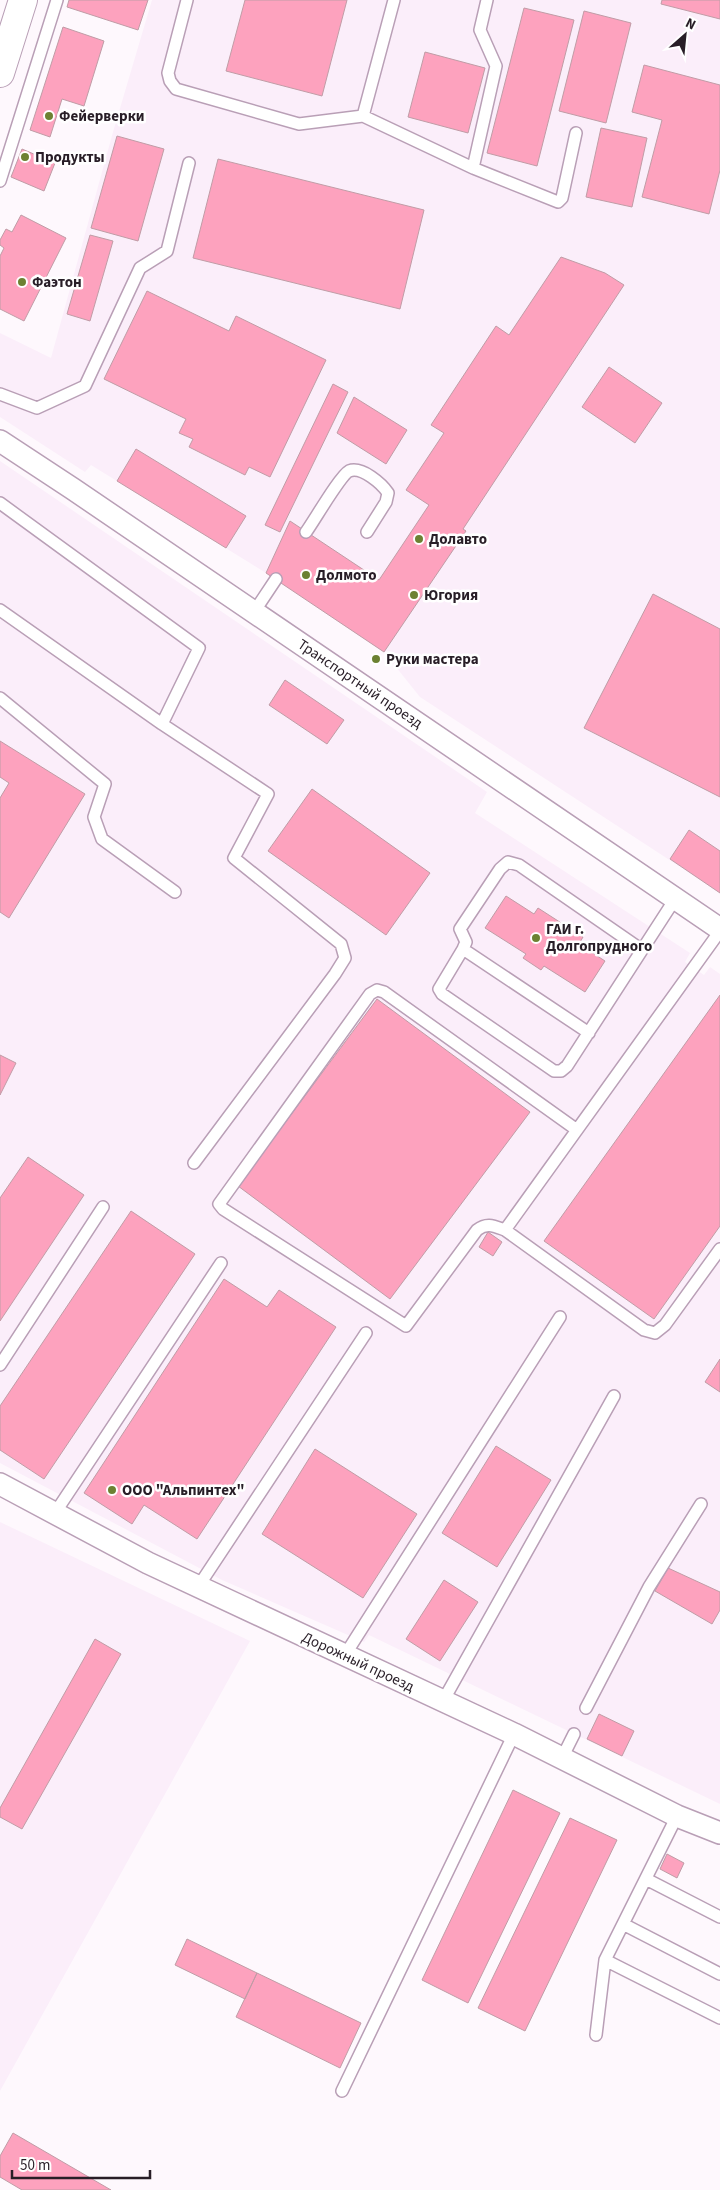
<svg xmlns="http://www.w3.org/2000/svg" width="720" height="2190" viewBox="0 0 720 2190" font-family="'Source Sans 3',sans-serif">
<rect width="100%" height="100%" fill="#fef8fd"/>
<path fill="#fbeefa" d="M152 0H720V893L420 697 384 652 266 573 91 465 85 472 0 417V333L51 358 113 132Z
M0 461 487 792 475 813 690 953 685 962 704 975 710 967 720 974V1804L369 1635 364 1642 222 1580 0 1463Z
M0 1522 250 1641 0 2091Z"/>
<path fill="#fda2be" stroke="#c09ca6" d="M69 0H148L138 30 67 7Z
M245 0H347L322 96 226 71Z
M662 0H720V19L661 4Z
M524 8 574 20 537 166 487 153Z
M584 11 631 23 606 123 559 111Z
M63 27 104 41 84 106 62 99 50 137 30 130Z
M425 52 485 68 468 133 408 117Z
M644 65 720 85V170L709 214 642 197 662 120 632 112Z
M601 128 647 138 632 207 586 197Z
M117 136 164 149 138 241 91 228Z
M22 149 55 163 44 191 11 177Z
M218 159 424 210 400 309 193 258Z
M21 215 66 238 24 321 0 309V256L4 248 0 245V240L6 229 12 232Z
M90 235 113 241 90 321 67 314Z
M561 257 605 273 624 285 463 529 466 531 384 652 266 573 290 521 379 580 429 505 406 490 444 433 431 425 496 326 509 335Z
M147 291 229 331 236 316 326 360 270 477 249 467 245 475 189 447 193 439 179 433 186 419 104 379Z
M609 367 662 403 635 443 582 407Z
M333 384 348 392 280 532 265 525Z
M354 397 407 430 386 464 337 433Z
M136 449 246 516 226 548 117 481Z
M653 594 720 629V797L584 728Z
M285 680 344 720 327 744 269 705Z
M0 741 85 794 9 918 0 912V798L9 783 0 777Z
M312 789 430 873 386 935 268 851Z
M689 830 720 851V893L670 859Z
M506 896 534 914 538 908 583 937 579 944 605 961 585 992 544 966 541 970 523 958 526 954 485 928Z
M720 995V1226L654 1319 544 1241Z
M377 999 530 1112 390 1299 238 1186Z
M0 1055 16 1063 0 1095Z
M28 1157 84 1195 0 1321V1198Z
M131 1211 195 1254 44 1479 0 1450V1406Z
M488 1232 502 1242 493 1256 479 1247Z
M224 1279 267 1307 279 1290 336 1327 197 1539 144 1505 132 1524 84 1493Z
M720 1359V1392L705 1382Z
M496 1446 551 1480 497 1567 442 1533Z
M315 1449 417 1514 363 1598 262 1534Z
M668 1568 720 1592V1610L712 1624 655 1591Z
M444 1580 478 1602 440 1661 406 1639Z
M95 1639 121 1654 22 1829 0 1817V1808Z
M599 1714 634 1731 622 1756 587 1739Z
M513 1790 560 1813 468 2003 422 1980Z
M570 1818 617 1840 525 2031 478 2008Z
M667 1854 684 1863 677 1878 660 1869Z
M187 1939 257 1973 245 1999 175 1965Z
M257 1973 361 2023 340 2068 236 2017Z
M13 2133 111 2190H22L0 2177V2156Z"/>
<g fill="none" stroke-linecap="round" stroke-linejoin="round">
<g stroke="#b99fb6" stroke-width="14">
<path id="lane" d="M187 0 168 73 170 81 176 89 299 124 363 116 473 168 496 66 480 30 487 0
M363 116 394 0
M473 168 558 202 562 198 576 133
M0 181 57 0
M0 394 37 408 85 386 140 268 167 251 189 163
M0 503 199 648 162 724
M306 532C314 521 340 476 349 471 362 466 382 484 388 493L386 502 367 532
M0 610 162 724 268 794 234 858 341 944 345 958 335 974 194 1163
M254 612 276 579
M0 698 105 784 94 817 102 839 175 892
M463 949 589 1033
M642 950 519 865 508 862 500 869 460 929 466 942 463 949 439 989 442 994 554 1071H561L567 1066 675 899
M577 1130 384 992 377 990 370 994 219 1204 223 1209 406 1326 477 1230C487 1222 494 1226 505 1230L644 1330 655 1333 665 1325 720 1249
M505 1230 720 931
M0 1365 103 1207
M55 1513 221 1263
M198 1587 366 1333
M345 1655 560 1317
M443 1701 614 1396
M586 1708 649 1587 701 1504
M562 1758 574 1734
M646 1879 720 1917
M623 1924 720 1974
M605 1960 720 2018
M596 2035 605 1960 677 1816
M342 2091 514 1734"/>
</g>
<g stroke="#b99fb6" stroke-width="24">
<path id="street" d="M0 441 73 489 720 929
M0 1484 148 1563 514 1734 677 1816 720 1833"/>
</g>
<g stroke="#b99fb6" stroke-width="30">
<path id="secondary" d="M0 73 23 0"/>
</g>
<use href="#lane" stroke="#fff" stroke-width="11"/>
<use href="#street" stroke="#fff" stroke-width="21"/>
<use href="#secondary" stroke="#fff" stroke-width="28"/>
</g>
<g fill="#6c8132" stroke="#fff" stroke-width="2">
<circle cx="49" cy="116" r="5"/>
<circle cx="25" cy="157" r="5"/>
<circle cx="22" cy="282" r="5"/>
<circle cx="419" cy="539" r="5"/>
<circle cx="306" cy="575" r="5"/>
<circle cx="414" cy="595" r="5"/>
<circle cx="376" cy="659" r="5"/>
<circle cx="536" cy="938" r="5"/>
<circle cx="112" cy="1490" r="5"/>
</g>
<g text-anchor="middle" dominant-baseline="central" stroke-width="5" stroke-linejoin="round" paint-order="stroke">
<g font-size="15" font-weight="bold" fill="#281e27" stroke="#fff" text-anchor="start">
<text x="59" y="116">Фейерверки</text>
<text x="35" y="157">Продукты</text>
<text x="32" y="282">Фаэтон</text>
<text x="429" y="539">Долавто</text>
<text x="316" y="575">Долмото</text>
<text x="424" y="595">Югория</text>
<text x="386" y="659">Руки мастера</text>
<text x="546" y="929">ГАИ г.<tspan x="546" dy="17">Долгопрудного</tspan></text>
<text x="122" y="1490">ООО "Альпинтех"</text>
</g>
<g font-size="15" fill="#281e27" stroke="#fff">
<text transform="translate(360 684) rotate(34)">Транспортный проезд</text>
<text transform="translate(358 1662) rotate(25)">Дорожный проезд</text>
</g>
</g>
<g transform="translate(685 35) rotate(27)" stroke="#ffffff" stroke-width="4" paint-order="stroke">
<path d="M0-4L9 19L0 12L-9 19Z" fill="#281e27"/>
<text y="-8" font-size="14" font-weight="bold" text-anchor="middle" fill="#281e27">N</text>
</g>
<path d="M12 2170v8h138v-8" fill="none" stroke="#281e27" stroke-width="2.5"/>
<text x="20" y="2170" font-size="15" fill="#281e27" stroke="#ffffff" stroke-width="4" paint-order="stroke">50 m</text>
</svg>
